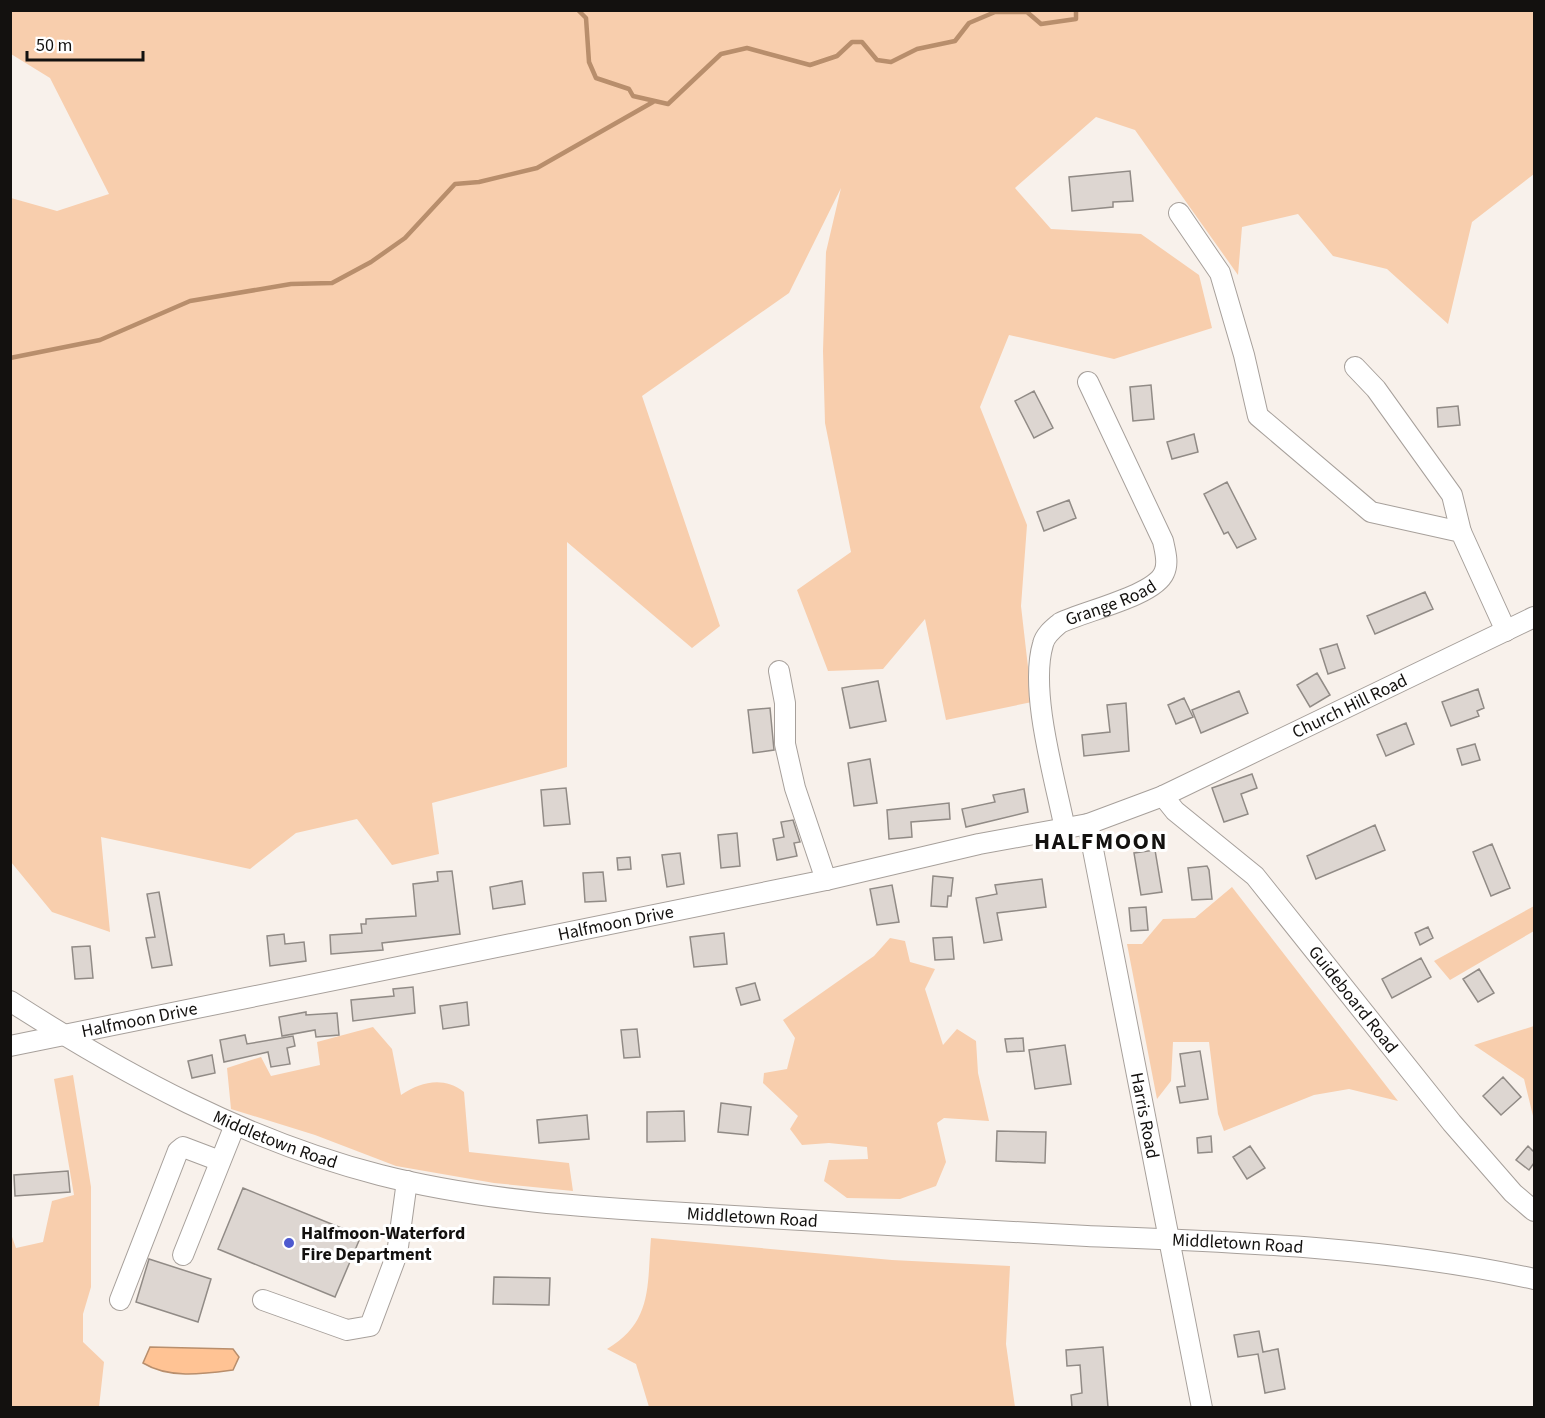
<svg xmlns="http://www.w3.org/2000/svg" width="1545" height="1418" viewBox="0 0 1545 1418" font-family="'Source Sans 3',sans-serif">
<rect width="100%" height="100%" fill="#f8f1eb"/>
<path fill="#f8cead" d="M11 10 1534 11V174L1472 222 1448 324 1387 269 1333 256 1298 214 1242 227 1238 275 1135 130 1096 117 1015 188 1051 229 1141 234 1199 275 1212 328 1114 359 1009 335 980 407 1027 525 1021 606 1032 702 946 720 925 619 883 669 828 671 797 590 851 552 825 423 823 351 826 252 841 188 789 293 642 396 720 626 692 648 567 542V767L432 803 439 854 392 865 357 819 296 833 250 869 101 837 110 932 52 912 11 862V198L57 211 109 194 50 78 11 54Z
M1232 887 1398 1101 1349 1089 1314 1095 1224 1131 1218 1114 1209 1042H1173L1171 1081 1157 1099 1127 944H1142L1163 919 1195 918Z
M1534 906V931L1450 980 1434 961Z
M890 938 905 941 910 962 935 969 925 989 943 1045 957 1029 976 1041 978 1073 989 1121 944 1118 937 1123 946 1162 936 1186 900 1199 847 1198 824 1181 829 1160 868 1159 867 1147 829 1143 802 1145 790 1129 798 1116 763 1083 764 1073 787 1069 795 1038 783 1020 874 956Z
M1534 1026V1120L1524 1079 1474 1045Z
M373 1027 392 1049 401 1095C421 1082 443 1076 464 1092L469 1152 569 1163 573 1191 494 1183 396 1166 315 1135 231 1109 227 1068 261 1057 271 1076 320 1065 317 1042Z
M73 1075 91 1187V1287L83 1314V1342L104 1362 99 1407H11V1234L16 1248 43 1242 52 1201 74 1195 54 1079Z
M651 1238 892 1260 1010 1266 1006 1344 1015 1407H649L636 1364 607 1349C653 1322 647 1285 651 1238Z"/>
<path fill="#ffc394" stroke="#b88e6c" stroke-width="1.5" d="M150 1347 233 1349 239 1357 233 1370C203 1374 169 1379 143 1363Z"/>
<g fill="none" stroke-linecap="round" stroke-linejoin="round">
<path stroke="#b88e6c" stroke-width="4.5" d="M578 10 586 18 589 62 596 78 629 89 633 96 668 104 721 54 747 48 810 65 837 56 852 42H862L877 60 891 62 917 49 955 41 969 23 995 12H1027L1041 24 1076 19V10
M10 358 100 340 190 301 291 284 332 283 371 262 405 238 455 184 479 182 537 168 653 102"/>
</g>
<path fill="#ddd6d1" stroke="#918b86" stroke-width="1.5" d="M1130 171 1133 201 1113 202V207L1072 211 1069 177Z
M1151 385 1154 419 1133 421 1130 387Z
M1034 391 1053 428 1034 438 1015 401Z
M1458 406 1460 425 1438 427 1437 408Z
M1194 434 1198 452 1172 459 1167 442Z
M1227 482 1256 539 1237 548 1228 532 1224 534 1204 494Z
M1069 500 1076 518 1044 531 1037 512Z
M1425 592 1433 609 1375 634 1367 616Z
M1337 644 1345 668 1328 674 1320 649Z
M1317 673 1330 695 1310 707 1297 685Z
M878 681 886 721 850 728 842 688Z
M1478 689 1484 708 1477 711 1479 716 1451 726 1442 702Z
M1239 691 1248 713 1201 733 1192 710Z
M1184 698 1193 717 1176 724 1168 705Z
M1126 703 1129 751 1084 756 1082 735 1110 732 1107 705Z
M770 708 774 750 753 753 748 710Z
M1406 723 1414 744 1386 756 1377 735Z
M1475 744 1480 760 1462 765 1457 749Z
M870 759 877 803 854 806 848 763Z
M1252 774 1257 788 1241 794 1248 814 1224 822 1212 788Z
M566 788 570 824 544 826 541 790Z
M1024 789 1028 812 966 827 962 809 995 802 993 795Z
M949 803 950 819 911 822 912 837 889 839 887 810Z
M793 820 800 842 794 843 797 856 777 860 773 839 784 837 781 822Z
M1375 825 1385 850 1316 879 1307 856Z
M737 833 740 866 721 868 718 835Z
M1492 844 1510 888 1491 896 1473 852Z
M1155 850 1162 892 1141 895 1134 853Z
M680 853 684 884 667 887 662 855Z
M630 857 631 869 618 870 617 858Z
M1207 866 1209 870 1212 899 1192 900 1188 868Z
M452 871 460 934 382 943 383 950 331 954 330 935 362 933 361 924H366V919L416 916 413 884 438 881 437 872Z
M603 872 606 901 585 902 583 873Z
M933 876 953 878 951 896H948L947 907 931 906Z
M1042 879 1046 907 997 913 1002 940 984 943 976 898 997 894 995 885Z
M522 881 525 904 493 909 490 887Z
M892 885 899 922 877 925 870 889Z
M159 892 172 965 152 968 146 938 155 937 147 894Z
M1146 907 1148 930 1131 931 1129 908Z
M1428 927 1433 938 1420 945 1415 933Z
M724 933 727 964 694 967 690 937Z
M284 934 285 944 304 942 306 961 270 966 267 936Z
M952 937 954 959 935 960 933 938Z
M90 946 93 978 75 979 72 947Z
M1421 958 1431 977 1392 998 1382 979Z
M1479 969 1494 993 1478 1002 1463 979Z
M755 983 760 1000 741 1005 736 988Z
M413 987 415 1013 353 1021 351 1000 394 996 393 989Z
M467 1002 469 1025 443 1029 440 1006Z
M306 1012V1015L337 1013 339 1035 316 1037 315 1030 282 1036 279 1017Z
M637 1029 640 1057 624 1058 621 1030Z
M245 1035 247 1044 293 1036 295 1046 287 1048 290 1064 271 1067 268 1052 224 1062 220 1040Z
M1023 1038 1024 1051 1007 1052 1005 1039Z
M1065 1045 1071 1084 1035 1089 1029 1050Z
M1200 1051 1208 1099 1180 1103 1177 1087 1185 1086 1180 1054Z
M212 1055 215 1073 192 1078 188 1061Z
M1503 1077 1521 1097 1501 1115 1483 1096Z
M721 1103 751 1107 748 1135 718 1132Z
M684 1111 685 1141 647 1142V1112Z
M587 1115 589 1139 539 1143 537 1120Z
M997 1131 1046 1132 1045 1163 996 1161Z
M1211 1136 1212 1152 1198 1153 1197 1138Z
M1250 1146 1265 1168 1247 1179 1233 1157Z
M1528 1146 1534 1152V1163L1529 1170 1516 1160Z
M68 1171 70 1192 15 1196 14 1175Z
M243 1188 361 1236 335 1297 218 1249Z
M149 1259 211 1279 198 1322 136 1302Z
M494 1277 550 1278 549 1305 493 1304Z
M1259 1331 1263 1352 1278 1349 1285 1389 1265 1393 1258 1354 1238 1357 1234 1335Z
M1103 1347 1108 1407H1072L1071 1395 1082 1393 1080 1365 1067 1366 1066 1350Z"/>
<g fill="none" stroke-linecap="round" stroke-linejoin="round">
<g stroke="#a7a09b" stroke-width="22">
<g id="minor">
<path d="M1179 213 1220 273 1244 355 1258 416 1371 512 1461 532 1506 631"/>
<path d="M1355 367 1376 389 1452 495 1461 532"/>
<path d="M779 671 785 703V744L795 788 826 880"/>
<path id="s1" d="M1163 796 1175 811 1255 876 1452 1123 1513 1193 1534 1211"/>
<path id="s2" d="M1088 824 1202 1408"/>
<path id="s3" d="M1065 829C1055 779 1029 691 1043 644 1045 635 1053 629 1060 623 1084 611 1154 596 1164 573 1169 563 1165 551 1163 541L1088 382"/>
<path id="s4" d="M10 1001C125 1075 247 1141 380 1175 490 1203 604 1208 717 1215 840 1222 964 1230 1087 1236 1236 1242 1389 1247 1534 1279"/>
<path id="s5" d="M10 1046 826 880 979 844 1088 824 1163 796 1534 617"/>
<path d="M183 1255 235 1125"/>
<path d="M120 1300 178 1151 183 1147 220 1161"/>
<path d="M263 1300 347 1330 370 1326 397 1254 407 1181"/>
</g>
</g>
<use href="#minor" stroke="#fff" stroke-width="20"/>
</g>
<circle fill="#4d59cf" stroke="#fff" stroke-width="2" cx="289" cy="1243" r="6"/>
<g text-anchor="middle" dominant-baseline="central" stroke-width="6" stroke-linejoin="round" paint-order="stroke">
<g font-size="18" fill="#13110f" stroke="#fff">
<text stroke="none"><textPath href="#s3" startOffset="270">Grange Road</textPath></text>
<text stroke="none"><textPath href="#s5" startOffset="1388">Church Hill Road</textPath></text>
<text stroke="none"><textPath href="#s5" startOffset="618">Halfmoon Drive</textPath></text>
<text stroke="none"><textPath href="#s1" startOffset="280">Guideboard Road</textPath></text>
<text stroke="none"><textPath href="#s5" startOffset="132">Halfmoon Drive</textPath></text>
<text stroke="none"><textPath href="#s2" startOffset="297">Harris Road</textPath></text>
<text stroke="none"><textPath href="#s4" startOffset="300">Middletown Road</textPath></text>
<text stroke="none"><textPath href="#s4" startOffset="786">Middletown Road</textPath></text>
<text stroke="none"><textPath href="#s4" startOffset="1272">Middletown Road</textPath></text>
</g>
<g font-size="18" font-weight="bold" fill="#13110f" stroke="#fff" text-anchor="start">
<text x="301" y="1233">Halfmoon-Waterford<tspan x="301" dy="21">Fire Department</tspan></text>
</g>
<g font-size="24" font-weight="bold" letter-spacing="1.5" fill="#13110f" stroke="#fff">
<text x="1101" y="841">HALFMOON</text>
</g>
</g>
<rect width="1545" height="1418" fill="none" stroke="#13110f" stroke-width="24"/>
<path d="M27 51v9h116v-9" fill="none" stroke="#13110f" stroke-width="3"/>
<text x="36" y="51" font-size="18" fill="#13110f" stroke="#ffffff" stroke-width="4.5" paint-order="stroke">50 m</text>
</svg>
